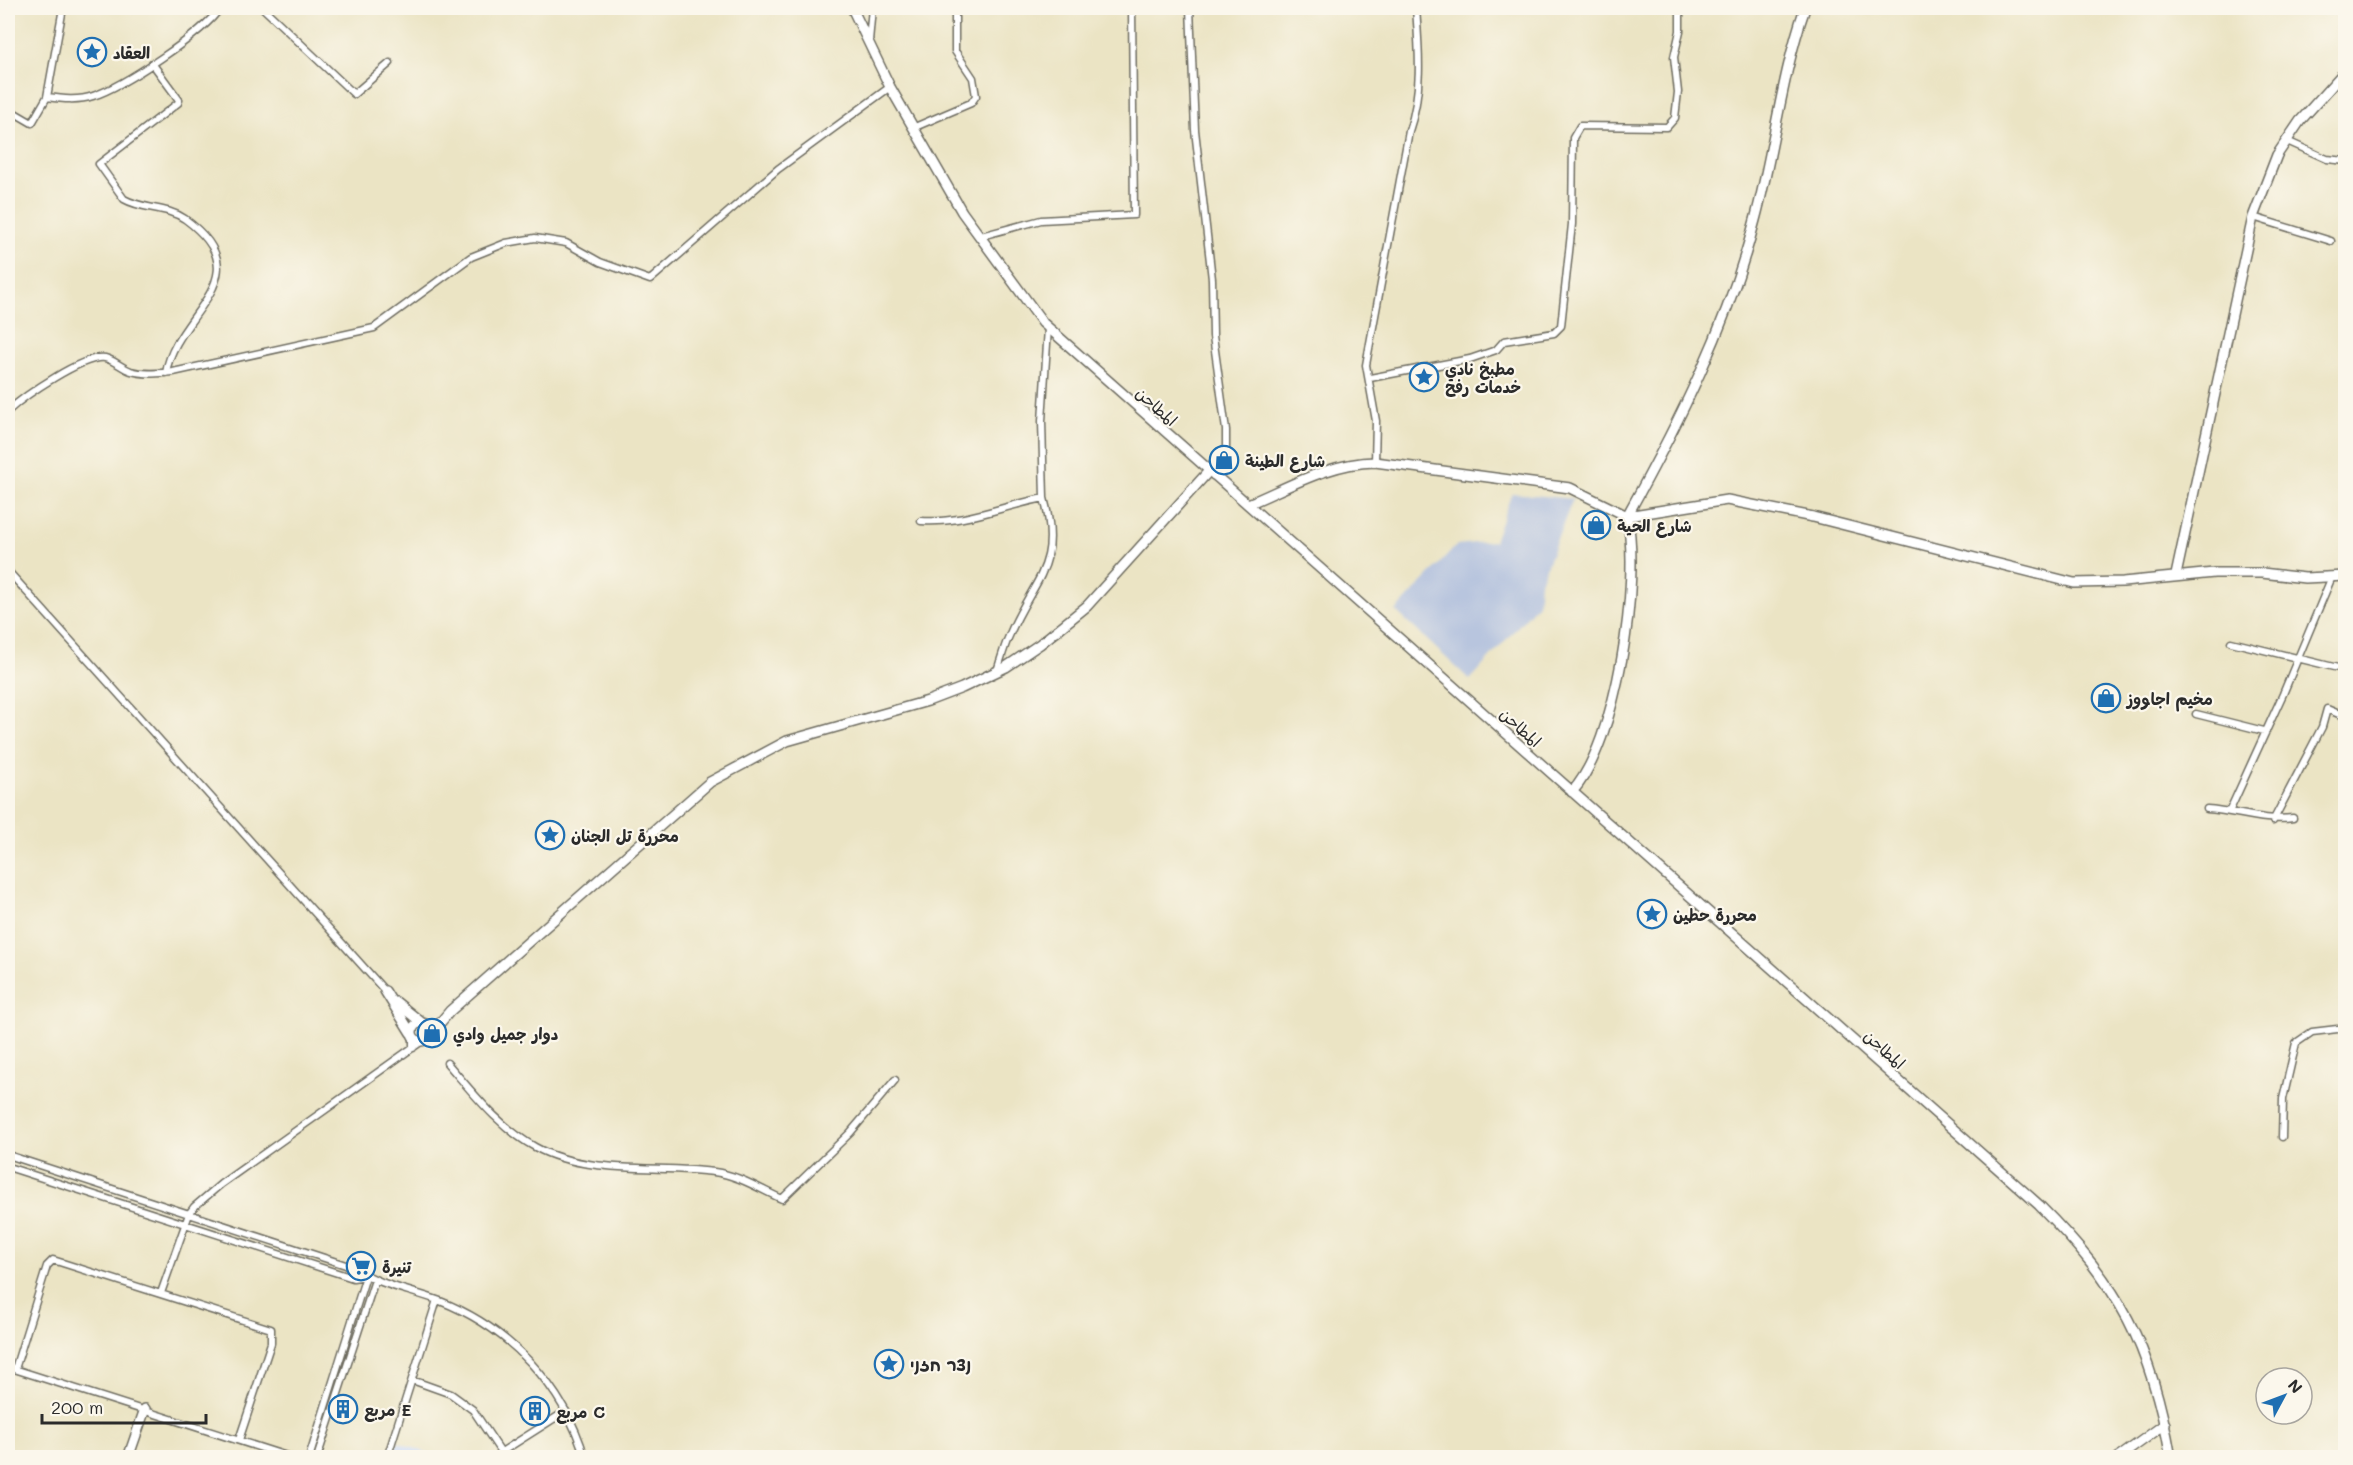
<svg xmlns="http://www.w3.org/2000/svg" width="2353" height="1465" viewBox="0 0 2353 1465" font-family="Mali,'Playpen Sans Arabic','Playpen Sans Hebrew',sans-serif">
<rect width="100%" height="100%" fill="#fbf7ec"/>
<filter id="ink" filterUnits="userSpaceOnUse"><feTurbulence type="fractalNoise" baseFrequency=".0167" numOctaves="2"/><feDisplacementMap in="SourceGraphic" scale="12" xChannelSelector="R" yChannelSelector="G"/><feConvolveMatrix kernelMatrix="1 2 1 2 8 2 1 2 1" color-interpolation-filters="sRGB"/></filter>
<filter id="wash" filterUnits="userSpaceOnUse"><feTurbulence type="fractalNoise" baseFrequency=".008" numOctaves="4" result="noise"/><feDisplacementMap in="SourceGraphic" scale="24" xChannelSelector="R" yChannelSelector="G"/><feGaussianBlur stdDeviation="1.35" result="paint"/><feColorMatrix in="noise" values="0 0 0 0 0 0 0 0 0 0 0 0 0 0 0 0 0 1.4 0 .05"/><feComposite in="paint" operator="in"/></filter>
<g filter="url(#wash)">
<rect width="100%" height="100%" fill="#ebe4c4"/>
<path fill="#ccdbf9" d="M397 1442 438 1457H392Z"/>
<path fill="#b8c5de" d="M1512 493 1573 499 1540 582 1538 604 1470 680 1396 611 1457 545 1494 541Z"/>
</g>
<g filter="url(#ink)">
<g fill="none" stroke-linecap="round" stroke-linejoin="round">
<g stroke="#6e6c61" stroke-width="9">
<path id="street" d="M263 8 354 94 390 63
M1190 8 1195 130 1212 279 1213 336 1226 430V452L1213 476
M869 41 872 8
M152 63 179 100 178 103 99 164 124 199C143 210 166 206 185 219 265 278 175 312 166 373
M47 97C62 99 78 101 93 96 122 87 204 33 220 8
M8 109 32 123 47 97 63 8
M915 127 971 103 976 96 973 78 955 51V8
M2287 141 2327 159 2346 161
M2253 217 2331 241
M981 236 1041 220 1134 215 1132 8
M1370 378 1470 359 1496 350 1504 341 1554 333 1561 326 1572 224 1573 138 1580 126 1667 127 1675 118 1678 92 1674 57 1680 31V8
M8 411C24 396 83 355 105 358 114 360 122 368 131 371 144 375 159 373 173 372L374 328 471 257 506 243 535 238 566 243 600 262 650 280 778 169 890 87
M1375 462 1376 421 1366 365 1409 131C1423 91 1419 49 1416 8
M921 521C964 524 1002 506 1044 498L1042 421 1048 328
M8 571 385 991
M2231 642 2346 670
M997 671C1001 659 1004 647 1009 636 1033 578 1063 568 1044 498
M2196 714 2264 731
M2207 809C2237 811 2264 822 2293 818
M2230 810 2283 694 2331 579
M2273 821 2322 727 2327 709 2346 717
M413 1048V1037
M447 1063C474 1094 499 1127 535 1147 585 1175 658 1165 714 1172 738 1175 760 1189 782 1199L850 1133 895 1080
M2282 1137 2283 1099 2296 1043 2312 1032 2346 1028
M8 1155 355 1268C380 1286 411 1290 440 1301 509 1328 564 1386 585 1458
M8 1167 353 1278 366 1276
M161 1293 189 1214 194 1207 221 1184 422 1041
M8 1367 293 1458
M15 1369 47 1266 53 1260 271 1329V1343L239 1440
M412 1380 451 1394 473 1410 505 1458
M503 1451 566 1411
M309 1458 366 1276
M317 1458 375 1280
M387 1458 437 1300"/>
</g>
<g stroke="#6e6c61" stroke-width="12">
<path id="secondary" d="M852 8 890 87 962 212 1043 323 2039 1205C2120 1286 2151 1344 2171 1458
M1248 504C1289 487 1328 463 1375 462L1570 488 1627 516 1727 500 1813 517 2074 583 2123 582 2214 573H2262L2305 578 2346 576
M2176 575 2253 217 2277 155 2300 121 2346 70
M1572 792C1617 743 1641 580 1627 516 1679 422 1728 325 1755 220 1774 150 1781 77 1805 8
M385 991 411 1033
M396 1002 422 1023
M412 1032a9 9 0 1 1 18 0a9 9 0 1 1-18 0Z
M429 1036 450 1011 710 782 787 741 928 701 962 688 1006 667 1040 644 1087 606 1208 472
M128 1458 145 1409
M2118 1458 2165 1424"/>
</g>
<use href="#street" stroke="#fff" stroke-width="6"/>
<use href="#secondary" stroke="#fff" stroke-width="9"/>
</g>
</g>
<defs>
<g id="sight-ring" transform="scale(1.5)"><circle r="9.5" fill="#fbf7ec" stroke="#1f6fb2" stroke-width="1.5"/><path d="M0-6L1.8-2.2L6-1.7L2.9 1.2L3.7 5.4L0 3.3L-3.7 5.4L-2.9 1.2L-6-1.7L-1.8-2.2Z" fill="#1f6fb2"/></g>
<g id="shop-ring" transform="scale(1.5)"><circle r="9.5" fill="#fbf7ec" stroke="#1f6fb2" stroke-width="1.5"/><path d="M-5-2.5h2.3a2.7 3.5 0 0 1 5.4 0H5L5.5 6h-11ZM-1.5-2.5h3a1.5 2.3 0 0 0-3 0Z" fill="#1f6fb2"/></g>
<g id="supermarket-ring" transform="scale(1.5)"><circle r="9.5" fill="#fbf7ec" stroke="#1f6fb2" stroke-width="1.5"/><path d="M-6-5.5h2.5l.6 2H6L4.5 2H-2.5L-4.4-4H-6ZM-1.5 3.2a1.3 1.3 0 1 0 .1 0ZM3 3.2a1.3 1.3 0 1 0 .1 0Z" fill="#1f6fb2"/></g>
<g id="building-ring" transform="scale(1.5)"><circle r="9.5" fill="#fbf7ec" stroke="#1f6fb2" stroke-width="1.5"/><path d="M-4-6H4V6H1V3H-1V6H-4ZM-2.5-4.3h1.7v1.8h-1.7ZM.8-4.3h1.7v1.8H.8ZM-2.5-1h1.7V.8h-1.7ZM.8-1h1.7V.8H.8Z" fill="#1f6fb2"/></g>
</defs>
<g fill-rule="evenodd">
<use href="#sight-ring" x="92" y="52"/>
<use href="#sight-ring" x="1424" y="377"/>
<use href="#shop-ring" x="1224" y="460"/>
<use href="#shop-ring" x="1596" y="525"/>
<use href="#shop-ring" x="2106" y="698"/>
<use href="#sight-ring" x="550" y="835"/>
<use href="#sight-ring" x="1652" y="914"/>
<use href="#shop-ring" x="432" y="1033"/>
<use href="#supermarket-ring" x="361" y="1266"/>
<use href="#sight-ring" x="889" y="1364"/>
<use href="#building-ring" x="343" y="1409"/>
<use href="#building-ring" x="535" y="1411"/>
</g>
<g text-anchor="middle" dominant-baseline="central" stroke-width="4.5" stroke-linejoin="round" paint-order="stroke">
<g font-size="16" font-weight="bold" fill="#2b2b2b" stroke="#fbf7ec" text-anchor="start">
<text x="113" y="52">العقاد</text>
<text x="1445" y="368">مطبخ نادي<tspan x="1445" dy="18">خدمات رفح</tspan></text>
<text x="1245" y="460">شارع الطينة</text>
<text x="1617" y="525">شارع الحية</text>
<text x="2127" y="698">مخيم اجاووز</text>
<text x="571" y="835">محررة تل الجنان</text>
<text x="1673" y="914">محررة حطين</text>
<text x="453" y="1033">دوار جميل وادي</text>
<text x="382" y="1266">تنيرة</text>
<text x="910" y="1364">נצר חזני</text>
<text x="364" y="1409">مربع E</text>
<text x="556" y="1411">مربع C</text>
</g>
<g font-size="16" fill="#2b2b2b" stroke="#fbf7ec">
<text transform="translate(1157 406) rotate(42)">المطاحن</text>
<text transform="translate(1521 727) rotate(42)">المطاحن</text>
<text transform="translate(1885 1049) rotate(42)">المطاحن</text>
</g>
</g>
<rect width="2353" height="1465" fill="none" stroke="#fbf7ec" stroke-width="30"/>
<g transform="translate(2284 1396) rotate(49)"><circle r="28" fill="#fbf7ec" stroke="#a8a59f" stroke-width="1.5"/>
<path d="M0-4.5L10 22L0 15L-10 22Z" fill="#1f6fb2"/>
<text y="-9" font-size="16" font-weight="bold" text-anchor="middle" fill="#2b2b2b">N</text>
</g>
<path d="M42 1414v9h164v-9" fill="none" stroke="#2b2b2b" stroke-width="3"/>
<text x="51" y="1414" font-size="18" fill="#2b2b2b" stroke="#fbf7ec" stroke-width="4.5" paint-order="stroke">200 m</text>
</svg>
